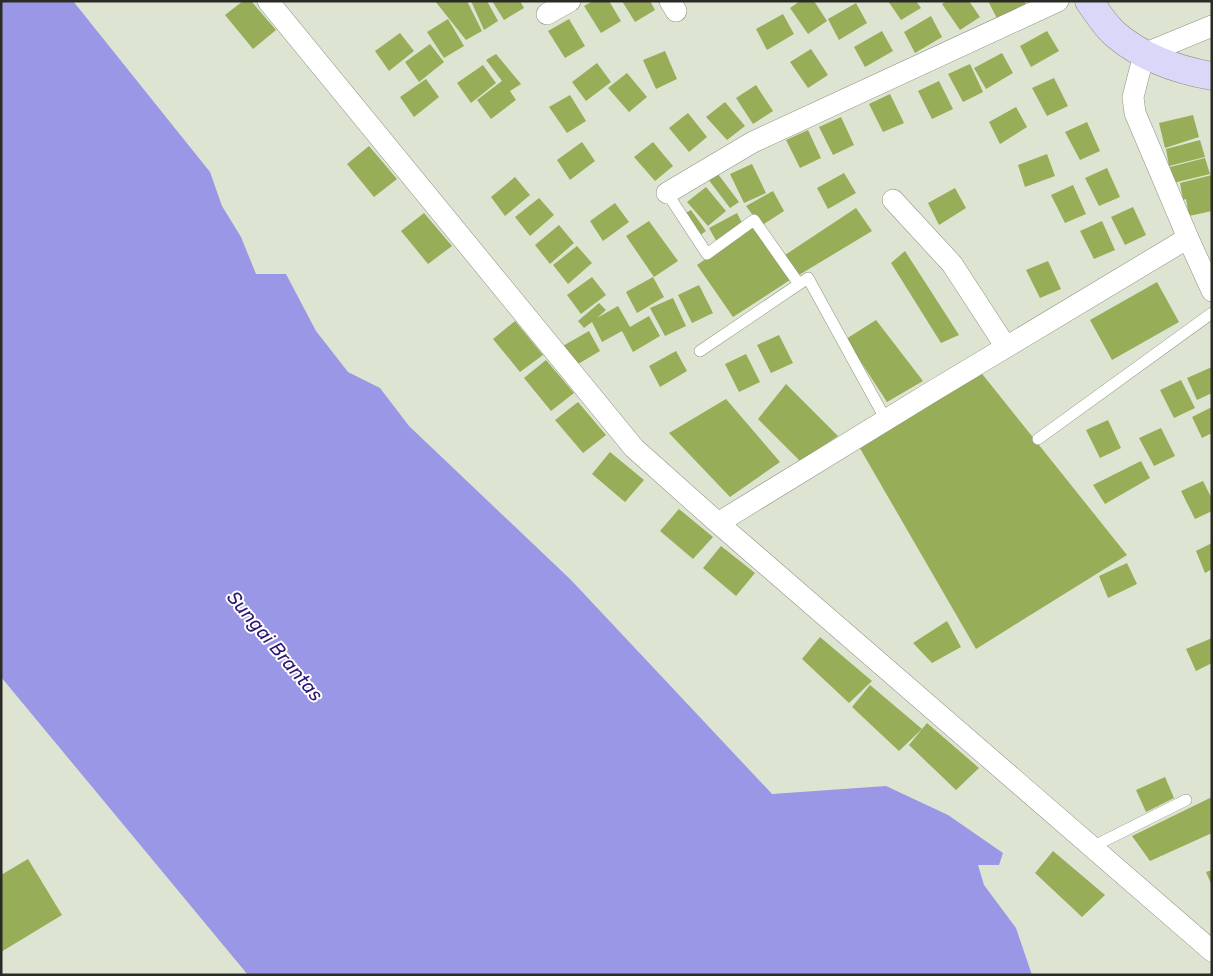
<svg xmlns="http://www.w3.org/2000/svg" width="1213" height="976" viewBox="0 0 1213 976" font-family="Rubik,sans-serif">
<rect width="100%" height="100%" fill="#dee4d2"/>
<path fill="#9a97e6" d="M1 1H73L210 172 222 206 241 237 256 274H286L316 331 348 372 380 388 409 426 571 580 772 794 886 786 948 815 1003 853 999 865H978L984 885 1016 928 1032 975H248L1 677Z"/>
<path fill="#97ad58" d="M243 1H251L276 30 253 49 225 15Z
M435 1H467L482 31 466 40Z
M471 1H487L498 21 484 30Z
M492 1H520L524 8 504 20Z
M593 1H609L621 21 601 33 584 6Z
M622 1H650L655 10 635 22Z
M800 1H814L827 21 808 34 790 8Z
M888 1H916L921 8 901 20Z
M946 1H969L980 17 960 30 942 4Z
M991 1H1024L1028 8 1000 24 989 3Z
M856 3 867 23 839 40 828 19Z
M783 14 794 34 767 50 756 29Z
M931 16 942 37 915 53 904 32Z
M448 19 464 46 444 58 427 32Z
M569 19 585 46 565 58 548 31Z
M882 31 893 51 865 67 854 47Z
M1047 31 1059 51 1031 67 1020 46Z
M400 33 414 51 389 71 375 51Z
M430 44 444 62 419 82 405 62Z
M811 49 828 75 808 88 790 62Z
M665 51 677 79 656 89 643 60Z
M1002 53 1013 73 986 89 974 68Z
M496 54 521 84 510 91 516 100 491 119 477 100 502 81 486 60Z
M597 63 611 82 586 101 572 82Z
M970 64 983 92 963 102 948 74Z
M483 65 496 83 471 103 457 83Z
M627 73 647 97 629 112 608 88Z
M1054 78 1068 106 1047 116 1032 88Z
M426 79 439 97 414 117 400 97Z
M939 81 953 109 932 119 918 91Z
M756 85 773 111 753 124 736 98Z
M890 94 904 123 883 132 869 104Z
M570 95 586 121 567 133 549 107Z
M725 102 745 126 727 140 706 117Z
M1016 107 1027 127 1000 144 989 122Z
M688 113 707 137 689 152 669 128Z
M1193 115 1199 137 1165 148 1159 123Z
M841 117 854 145 833 155 819 127Z
M1087 122 1100 151 1080 160 1065 132Z
M808 130 821 158 800 168 786 140Z
M1200 140 1205 157 1169 166 1166 149Z
M582 142 595 161 570 180 557 160Z
M653 142 673 166 655 181 634 157Z
M369 146 397 179 374 197 347 164Z
M1047 154 1055 176 1025 187 1018 165Z
M1205 158 1210 174 1173 183 1170 167Z
M752 164 766 193 744 203 730 174Z
M1107 168 1120 197 1099 206 1085 178Z
M844 173 856 193 828 209 817 188Z
M718 174 739 202 730 208 708 179Z
M1212 175V211L1189 216 1186 199 1183 200 1180 183Z
M515 177 530 195 505 216 491 197Z
M1073 185 1086 214 1065 223 1051 195Z
M706 187 726 211 708 226 687 202Z
M955 188 966 208 939 225 928 203Z
M773 191 784 211 761 226 746 206Z
M539 198 554 215 530 236 515 217Z
M615 203 629 222 603 241 590 221Z
M1133 207 1146 235 1125 245 1111 217Z
M856 208 872 231 799 275 785 255Z
M691 210 706 231 699 236 684 214Z
M424 213 452 246 428 264 401 231Z
M737 213 743 225 718 244 709 228Z
M649 221 678 261 654 277 626 236Z
M1102 221 1115 250 1094 259 1080 231Z
M559 225 574 243 550 264 535 245Z
M754 226 790 280 733 317 697 265Z
M577 246 592 263 568 284 553 265Z
M905 251 959 335 941 343 891 263Z
M1048 261 1061 289 1040 298 1026 270Z
M592 277 606 295 581 314 567 295Z
M653 277 664 297 637 313 626 292Z
M1157 282 1179 322 1112 360 1090 320Z
M699 285 713 313 692 323 678 295Z
M673 298 686 326 665 336 650 308Z
M599 303 606 310 597 318 618 306 630 327 649 316 660 336 633 352 622 331 602 342 592 322 584 328 578 321Z
M876 320 923 381 887 402 846 339Z
M515 321 543 355 520 372 493 339Z
M589 331 600 351 573 367 561 347Z
M779 335 793 363 771 373 757 345Z
M676 351 687 371 660 387 649 366Z
M746 354 760 382 739 392 725 364Z
M546 360 574 393 551 411 524 378Z
M1212 367V393L1197 400 1187 378Z
M979 370 1127 555 976 649 858 445Z
M1181 380 1195 408 1174 418 1160 390Z
M786 384 838 436 800 461 758 419Z
M726 399 780 462 730 497 669 433Z
M578 402 606 435 583 453 555 420Z
M1212 407V433L1202 438 1192 417Z
M1108 420 1121 448 1100 458 1086 430Z
M1161 428 1175 456 1154 466 1139 438Z
M610 452 644 480 625 502 592 474Z
M1141 461 1150 478 1105 504 1093 485Z
M1203 481 1212 499V511L1195 519 1181 491Z
M679 509 713 537 693 559 660 531Z
M1212 543V569L1205 573 1196 551Z
M721 546 755 573 736 596 703 568Z
M1127 563 1137 584 1108 598 1099 576Z
M947 621 961 647 932 663 913 643Z
M820 637 872 681 849 703 802 659Z
M1212 638V663L1196 671 1186 649Z
M870 685 922 729 899 751 852 707Z
M927 723 979 768 956 790 909 745Z
M1165 777 1174 798 1146 812 1136 790Z
M1212 797V833L1150 861 1132 836Z
M1053 851 1105 895 1082 917 1035 873Z
M28 859 62 915 1 952V875Z
M1212 870V886L1206 872Z"/>
<g fill="none" stroke-linecap="round" stroke-linejoin="round">
<g stroke="#8d9281" stroke-width="12">
<path id="lane" d="M667 193 707 254 754 220 799 284
M700 351 808 278 886 420
M1038 439 1212 313
M1092 847 1186 800"/>
</g>
<g stroke="#8d9281" stroke-width="22">
<path id="street" d="M268 1 634 448 718 523 1212 951
M670 1 676 11
M547 14 570 1
M1212 26 1144 54 1133 97 1135 113 1188 238 1212 291
M667 193 753 142 1058 1
M893 200 952 264 1006 347
M718 523 933 391 1188 238"/>
</g>
<g stroke="#8d9281" stroke-width="29">
<path id="secondary" d="M1089 1C1097 12 1105 26 1116 35 1142 57 1178 70 1212 76"/>
</g>
<use href="#lane" stroke="#fff" stroke-width="11"/>
<use href="#street" stroke="#fff" stroke-width="21"/>
<use href="#secondary" stroke="#dad7f8" stroke-width="28"/>
</g>
<g text-anchor="middle" dominant-baseline="central" stroke-width="4" stroke-linejoin="round" paint-order="stroke">
<g font-size="19" font-style="italic" fill="#2c1570" stroke="#fff">
<text transform="translate(275 646) rotate(50)">Sungai Brantas</text>
</g>
</g>
<rect width="1213" height="976" fill="none" stroke="#292b24" stroke-width="5"/>
</svg>
